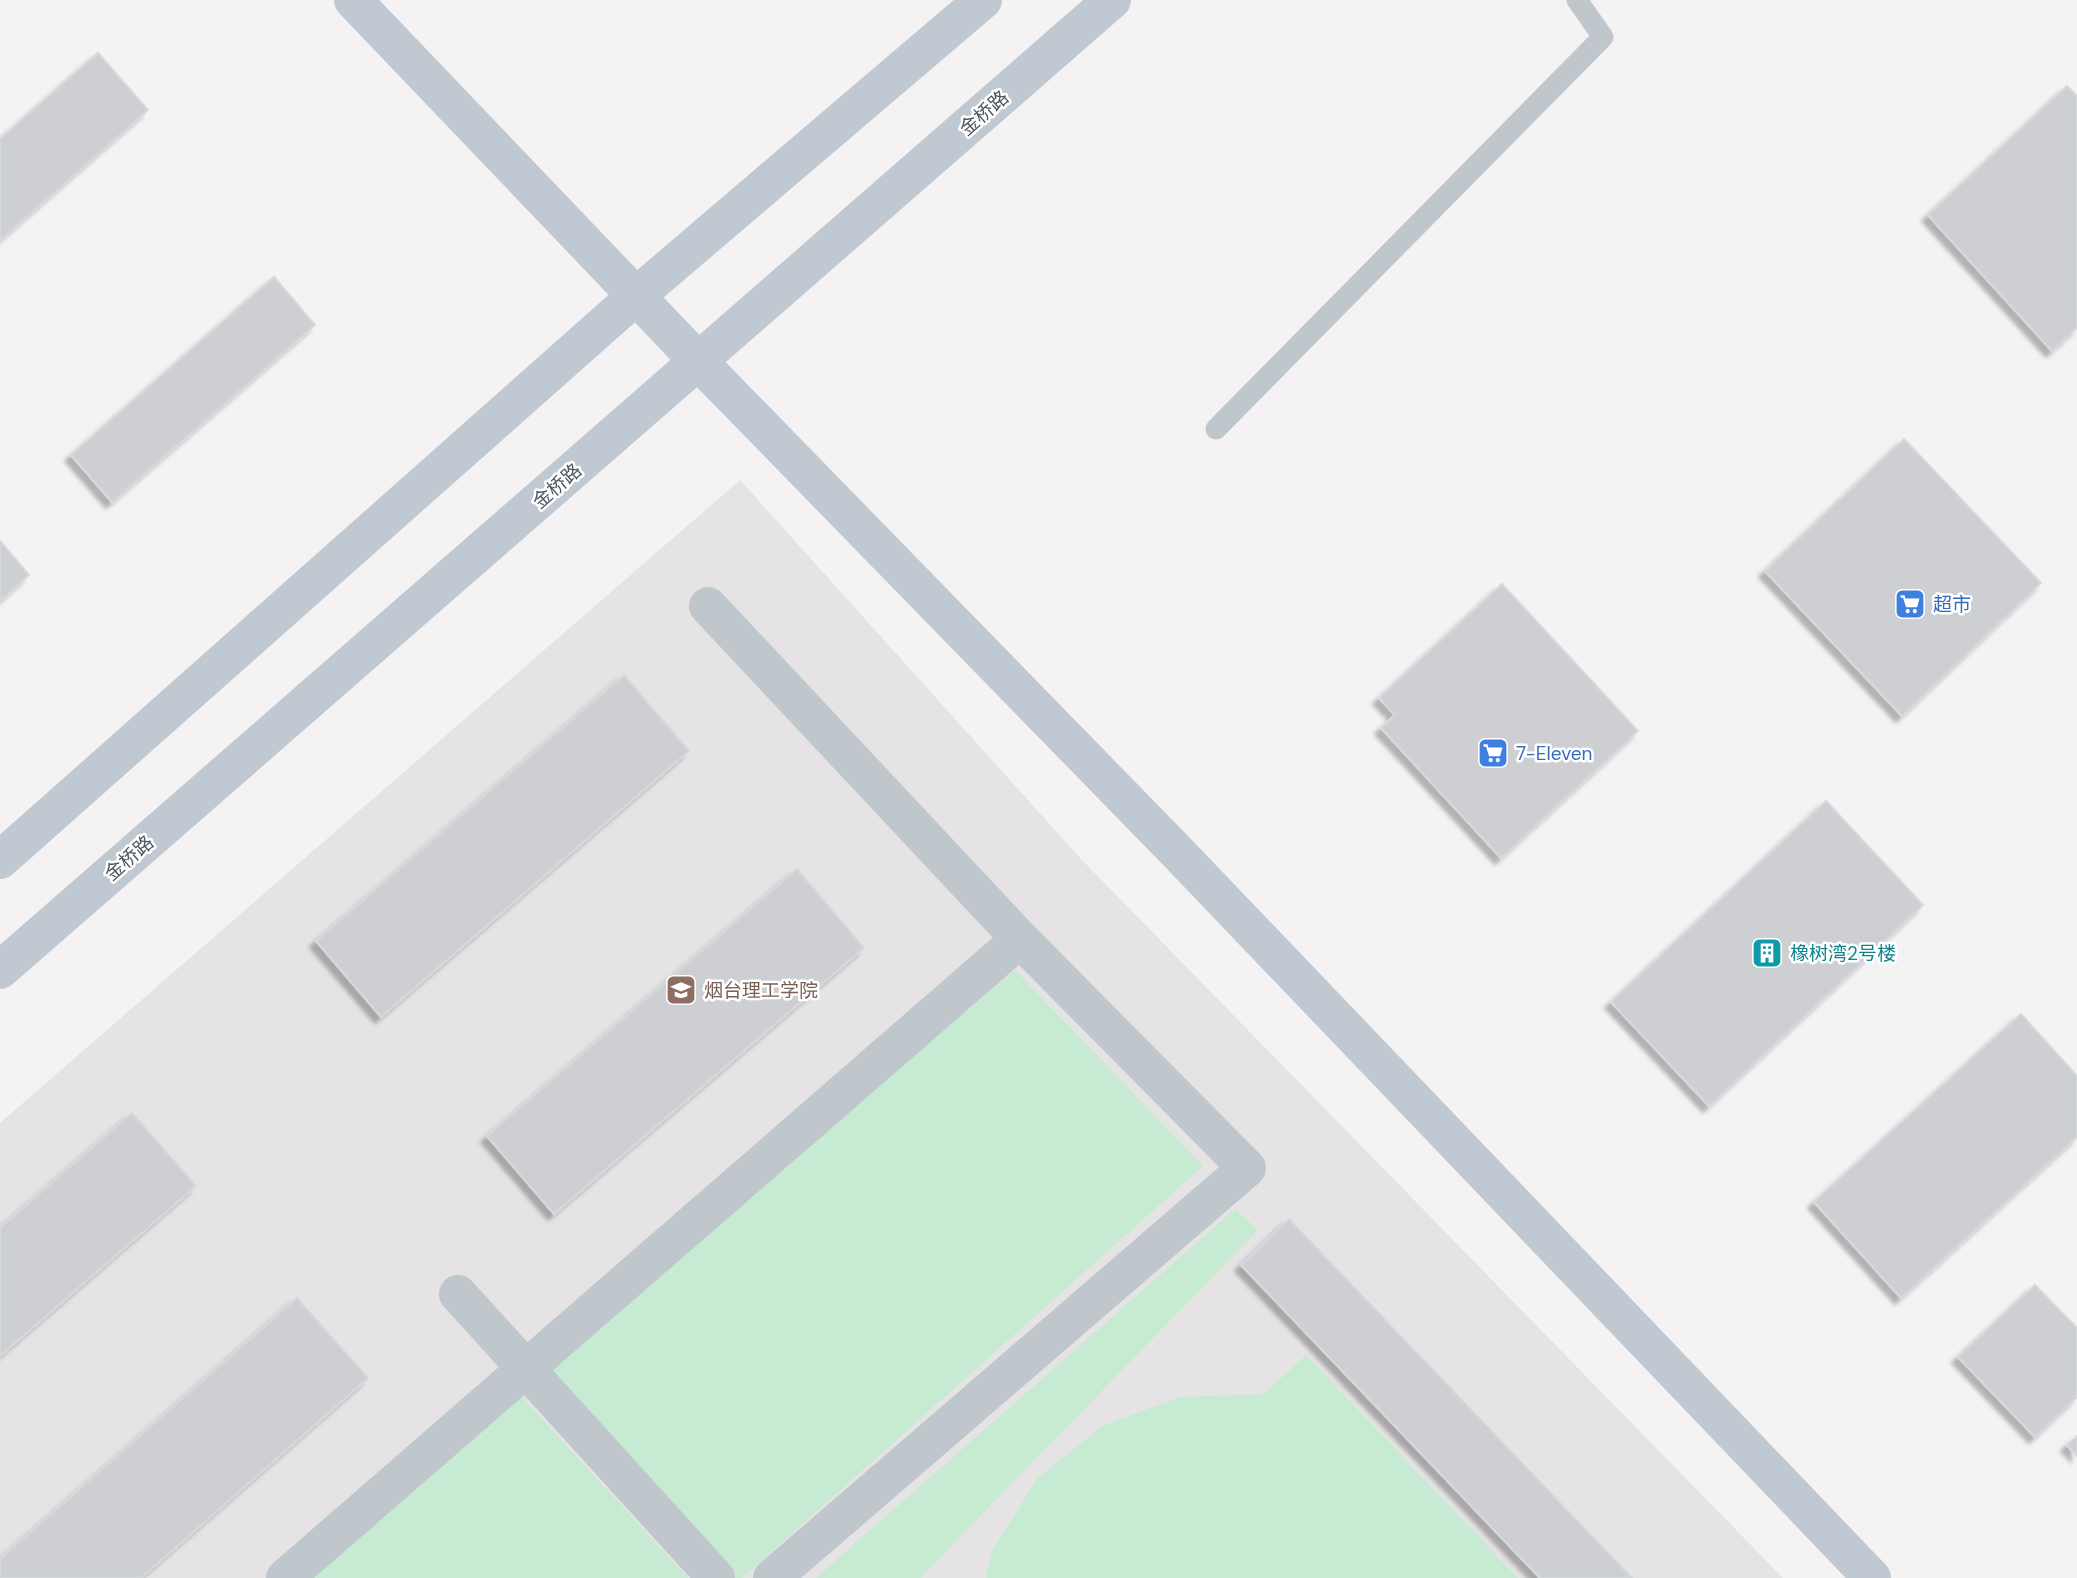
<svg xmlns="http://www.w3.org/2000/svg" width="2077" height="1578" viewBox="0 0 2077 1578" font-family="'DM Sans','Noto Sans SC',sans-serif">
<defs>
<filter id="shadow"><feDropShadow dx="-6" dy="6" stdDeviation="2" flood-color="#0004"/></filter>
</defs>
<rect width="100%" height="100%" fill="#f4f2f2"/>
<path fill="#e5e3e3" d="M740 480 1080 858 1783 1578H0V1123Z"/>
<path fill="#c6ebd2" d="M1015 970 1203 1166 742 1578H731L543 1367Z
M1235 1209 1258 1230 920 1578H816Z
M1306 1355 1518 1578H986L992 1551 1037 1479 1102 1426 1181 1397 1264 1394Z
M519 1394 688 1578H307Z"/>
<path fill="#cdcfd3" stroke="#d6d9dc" stroke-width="2" filter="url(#shadow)" d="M98 53 148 110 0 240V139Z
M2067 86 2077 96V328L2052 351 1928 215Z
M274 277 315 325 112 502 71 455Z
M1904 439 2041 583 1902 716 1765 571Z
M0 541 29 575 0 601Z
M1502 584 1638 731 1501 858 1381 728 1395 715 1379 698Z
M624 675 689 751 381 1017 316 941Z
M1826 801 1923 905 1709 1106 1611 1002Z
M797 869 864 948 554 1214 487 1136Z
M2021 1014 2077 1076V1137L1901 1298 1814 1202Z
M132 1113 196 1186 0 1356V1228Z
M1289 1219 1632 1578H1540L1241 1265Z
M2035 1285 2077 1328V1397L2035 1437 1958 1357Z
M297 1298 368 1378 141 1578H0V1559Z
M2077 1436V1456L2067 1445Z"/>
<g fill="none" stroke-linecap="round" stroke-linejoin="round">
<path stroke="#bfc7cc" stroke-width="21" d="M1216 429 1603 37 1577 0"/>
<path stroke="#bfc7cc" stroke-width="38" d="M708 606 1020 939 1247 1168 772 1578
M458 1294 716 1578
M285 1578 1020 939"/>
<path stroke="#c0c9d1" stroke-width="38" d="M353 0 699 362 1179 854 1872 1578
M0 860 636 296 983 0
M0 970 1112 0"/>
</g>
<defs>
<g id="supermarket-square" transform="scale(1.575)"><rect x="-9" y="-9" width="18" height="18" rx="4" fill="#3f7fe0" stroke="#fff"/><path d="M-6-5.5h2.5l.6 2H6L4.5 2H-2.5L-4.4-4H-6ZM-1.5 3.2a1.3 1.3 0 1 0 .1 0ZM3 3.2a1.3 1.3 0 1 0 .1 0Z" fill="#fff"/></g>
<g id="building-square" transform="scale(1.575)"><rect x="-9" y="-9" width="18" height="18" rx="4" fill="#0f9aa8" stroke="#fff"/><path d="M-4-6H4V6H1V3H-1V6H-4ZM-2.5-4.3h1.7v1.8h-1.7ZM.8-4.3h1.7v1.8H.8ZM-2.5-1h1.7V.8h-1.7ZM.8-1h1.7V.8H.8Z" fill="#fff"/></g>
<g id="university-square" transform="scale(1.575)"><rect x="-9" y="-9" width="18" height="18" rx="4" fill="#8d6e63" stroke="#fff"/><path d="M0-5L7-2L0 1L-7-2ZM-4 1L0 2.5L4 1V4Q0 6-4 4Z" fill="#fff"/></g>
</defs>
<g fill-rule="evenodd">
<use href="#supermarket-square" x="1910" y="604"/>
<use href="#supermarket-square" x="1493" y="753"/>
<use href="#building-square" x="1767" y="953"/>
<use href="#university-square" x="681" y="990"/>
</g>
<g text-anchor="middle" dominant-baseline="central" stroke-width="5" stroke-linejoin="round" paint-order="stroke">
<g font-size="19" fill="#4c565d" stroke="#fff">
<text transform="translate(984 113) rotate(-41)">金桥路</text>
<text transform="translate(557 486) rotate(-41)">金桥路</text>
<text transform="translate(129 858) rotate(-41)">金桥路</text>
</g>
<g font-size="19" fill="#366cbe" stroke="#fff" text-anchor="start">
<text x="1933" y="604">超市</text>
<text x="1516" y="753">7-Eleven</text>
</g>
<g font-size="19" fill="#0d838f" stroke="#fff" text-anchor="start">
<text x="1790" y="953">橡树湾2号楼</text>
</g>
<g font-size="19" fill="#785e54" stroke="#fff" text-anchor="start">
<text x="704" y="990">烟台理工学院</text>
</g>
</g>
</svg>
